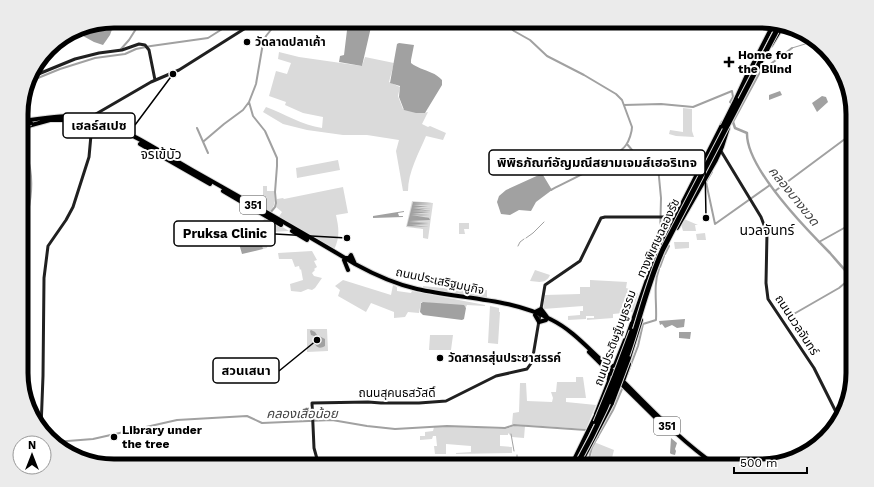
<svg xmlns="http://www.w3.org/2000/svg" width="874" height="487" viewBox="0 0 874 487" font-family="'Work Sans','Noto Sans Thai',sans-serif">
<rect width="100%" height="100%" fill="#fff"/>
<path fill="#dadada" d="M279 52 299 57 362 66 365 57 394 63 389 82 400 87 398 96 403 109 424 113 428 112 422 124 428 127 430 126 446 133 443 140 426 136C419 153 408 172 408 191H403L396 151 399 140 367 135H343L307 130 283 124 263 112 266 107C285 114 302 125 322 128L323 117 303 113 285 105 286 102 269 96 276 71 287 74 291 63 278 59Z
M683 108 692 109V131L694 137 676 136 669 134 670 130 683 132Z
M338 160 340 170 297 178 296 168Z
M263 186H267V191H274C275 201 276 205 269 213L250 202 251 200H263Z
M343 187 348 213 336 215C339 229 340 237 334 250L278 218 282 212 276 207 277 199 283 198 284 199Z
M412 201 433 203 428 239 423 238V229L406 227Z
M266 217 289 231 271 232 267 248 263 249 261 240 252 233Z
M684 219 698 225H695L696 231H683L681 224Z
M459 223H469V229H464L465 234H459Z
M705 233 706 240H697L696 234Z
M674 242H689V248L675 249Z
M312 251 317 260 314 261 317 267 314 269 315 270 312 273 314 276 322 278 315 288 312 290 308 289 301 292 291 291 290 284 303 280 301 269 300 270 299 266 295 267 292 259H279L278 253Z
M535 270 550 275C546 284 539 282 530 281Z
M343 280 391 295 393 285 397 287V291L411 293 412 291 485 305V306L467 305 466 307 421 302 419 313 408 312 405 317 394 318V312L371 303 366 312 338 296 340 290 335 286Z
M590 280 627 282 626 288 629 289 628 293H638L633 312 613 314V318L587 320V318H594V316H586V319L568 320V316L580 315V311H583V306L543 309 545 295 580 294V287H590Z
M423 286 481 292 482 290H487V300L423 289Z
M490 306 499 308V312H500L498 344 488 343Z
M307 329H327L328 351 307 352Z
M430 335H453L451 350H429Z
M576 377H583L586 398H566V402L596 405 586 429 512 424 513 413 519 412 520 383H526L527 401 552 402 553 398 551 392H556L557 382H576Z
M438 426 506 429 514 426H525L524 438 512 437 508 433V435H500V446L512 447V453L456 454V453L471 452V446L446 444V454H435L434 446H437L436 436H433L432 439 420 440V436H425V432L433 431 434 427Z
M594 442 614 450 610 466H589Z"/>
<path fill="#a1a1a1" d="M115 21 110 35 103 45 94 42 74 31 79 28Z
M353 21 369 25 371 27 362 66 339 62 340 56 344 55 348 22Z
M399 43 414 45 411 60V63C417 68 424 69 432 73 435 74 439 77 442 80V85L425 113H416L404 110 399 97 400 86 390 83 397 44Z
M780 91 782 95 769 100V95Z
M822 96 826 97 828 102 817 112 812 103Z
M22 132C25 144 29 156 31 168 35 192 29 215 22 238 22 220 29 204 29 188 29 168 22 152 22 132Z
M541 174 543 175 552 190 536 202 531 211 519 210 510 215 501 214 497 202 499 196 506 190Z
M413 202 432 203 413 204 431 205H413L428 207H413L431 209 413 208 431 211 412 210 431 212 412 211 430 213H412L430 215 411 214 430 216 411 215 430 218 411 217 429 218 430 220H410L429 221H409L429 223 409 222 429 224H409L429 225H412L429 227 408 226 428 229 407 226Z
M404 211V212L398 213 399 216H403V217L373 218V216Z
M249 228 252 233 266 230 268 238 261 240 263 249 242 254 236 233Z
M423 302 464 305 466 308 464 319 462 320 423 315 420 312 421 303Z
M685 319 684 327 677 328 672 325 665 328 662 324 660 325 659 321Z
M311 330 315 332 317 335 325 339V346C320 349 316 348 314 342L316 340 317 337 311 335 310 331Z
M679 332H691L690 339 679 338Z
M671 438 677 443 675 449 676 451 675 455 671 454 670 453Z"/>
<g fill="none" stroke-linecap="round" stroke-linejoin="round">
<path stroke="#a1a1a1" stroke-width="1" d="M792 48 815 41
M526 238 533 233 544 222
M518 246 520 242 524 239
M511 434 514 451
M515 466 517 461V455"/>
<path stroke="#a1a1a1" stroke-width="2" d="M504 21 514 31 530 40 547 56 584 75 616 94 622 100 632 127C632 132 629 141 626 145 616 159 568 181 551 190
M121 49 129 40 141 21
M28 82 60 69 95 58 125 54 136 49 151 46 208 38 235 21
M624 105 661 104 693 107 732 91 733 97 730 102 732 104
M733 122 760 72 792 48
M197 128 208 153
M204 141 224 124 243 110 249 102
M627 144 637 156H657L661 198 660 238V240L663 242
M676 162 686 161 702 164
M710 171 712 172 706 182 715 224 770 185
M775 191 853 133
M270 213 275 207 276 203 275 192 277 166V158L265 131 253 116 249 102 256 84 263 43 266 36 274 26 276 21
M819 242 853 223
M665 254 669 246 667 244
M660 267 664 256
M792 315 839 288 852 277
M627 375 638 346 643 324 656 320C657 303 653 285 659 269
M55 442 93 439 177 420 247 416 262 423 332 420 367 426 395 429 447 426 505 428 514 425 586 430 598 437
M587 466 592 447 613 410 622 389"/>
<path stroke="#a1a1a1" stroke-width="2.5" d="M733 122 735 128 747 133C746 168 805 228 830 253 837 261 844 270 853 278"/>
<g stroke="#dbdbdb" stroke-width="6">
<path id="primary" d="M771 45 782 27
M747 76 773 25
M30 120C50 117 70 114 90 118 124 127 162 153 192 170 247 201 302 232 355 264 375 275 395 284 417 289 461 299 512 298 552 320 570 329 584 344 599 358 638 394 672 435 717 466
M51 120H80L98 123
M28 126 50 120
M140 144 210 184
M223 191 240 201
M252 208 281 225
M677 228 716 160 722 147 728 128
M292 231 307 240
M346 258H349L351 255 355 264
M344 260 348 270
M535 312 541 309 547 317
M535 315 539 322 546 320
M625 343 655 257 723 123
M589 352 663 425
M629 358 641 320
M608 366 611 367 615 365 625 340
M623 381 629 364
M596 414 609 381 608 372
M571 466 597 413
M579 466 612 403"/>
</g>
<g stroke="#dbdbdb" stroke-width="7">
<path id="highway" d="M736 100 748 74
M703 177 712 162 723 138"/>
</g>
<path stroke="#202020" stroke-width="3" d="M30 76 36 75 75 59 99 53 122 50 139 44 145 45 149 50 155 80
M89 118 151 82 179 70 244 29 246 26 244 21
M93 128 96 125H102
M721 151 761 217 767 233 766 283 768 299 814 368 840 420
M41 428 43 376 44 278 48 246 66 220 73 207 89 157 91 135 93 121
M319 466 314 448 312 403 368 402 381 403H419L446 401 496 376 527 369 532 362 545 285 580 261 601 218 605 217H667L670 216 673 209H678"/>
<use href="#primary" stroke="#000" stroke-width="4"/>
<use href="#highway" stroke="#000" stroke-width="5"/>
<g stroke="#dbdbdb" stroke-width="6" stroke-linecap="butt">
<path id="primary-bridge" d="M22 122 30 120
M22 125 31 123
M612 403 629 358"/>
</g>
<g stroke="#dbdbdb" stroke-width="7" stroke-linecap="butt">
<path id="highway-bridge" d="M723 126 736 100
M596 422 615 376 632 331
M576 466C596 430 614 392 628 353 640 318 648 282 663 249L779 26"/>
</g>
<use href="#primary-bridge" stroke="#000" stroke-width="4"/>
<use href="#highway-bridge" stroke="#000" stroke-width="5"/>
</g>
<g fill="#000" stroke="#fff" stroke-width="1.5">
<circle cx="247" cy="42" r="4"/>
<path d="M727 56h4v4h4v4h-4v4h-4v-4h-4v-4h4z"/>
<circle cx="440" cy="358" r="4"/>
<circle cx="114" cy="437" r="4"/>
</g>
<g text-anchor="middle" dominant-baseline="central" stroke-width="4" stroke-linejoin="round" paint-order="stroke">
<g fill="#fff" stroke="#4c4c4c" stroke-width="1">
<rect x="240" y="196" width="26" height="18" rx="3"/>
<rect x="654" y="417" width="26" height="18" rx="3"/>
</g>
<g font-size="11" font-weight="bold" fill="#000">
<text x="253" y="205">351</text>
<text x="667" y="426">351</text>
</g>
<g font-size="12" font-weight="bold" fill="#000" stroke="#fff" text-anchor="start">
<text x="255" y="42">วัดลาดปลาเค้า</text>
<text x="738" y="55">Home for<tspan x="738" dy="14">the Blind</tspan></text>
<text x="448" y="358">วัดสาครสุ่นประชาสรรค์</text>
<text x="122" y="430">Library under<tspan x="122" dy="14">the tree</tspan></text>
</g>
<g font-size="12" fill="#000" stroke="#fff">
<text transform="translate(658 238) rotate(-65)">ทางพิเศษฉลองรัช</text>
<text transform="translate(440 281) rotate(12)">ถนนประเสริฐมนูกิจ</text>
<text transform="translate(797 325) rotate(57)">ถนนนวลจันทร์</text>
<text transform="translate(615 338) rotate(-70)">ถนนประดิษฐ์มนูธรรม</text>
<text x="397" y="393">ถนนสุคนธสวัสดิ์</text>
</g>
<g font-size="13" font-style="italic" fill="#424242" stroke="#fff">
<text transform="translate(794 196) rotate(51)">คลองบางขวด</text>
<text x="302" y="413">คลองเสือน้อย</text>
</g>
<g font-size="14" fill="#000" stroke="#fff">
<text x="161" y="154">จรเข้บัว</text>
<text x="767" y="230">นวลจันทร์</text>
</g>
</g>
<path d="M0 0H874V487H0ZM114 28H760A86 86 0 0 1 846 114V373A86 86 0 0 1 760 459H114A86 86 0 0 1 28 373V114A86 86 0 0 1 114 28Z" fill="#ebebeb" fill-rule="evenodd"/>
<path fill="none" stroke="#000" stroke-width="5" d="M114 28H760A86 86 0 0 1 846 114V373A86 86 0 0 1 760 459H114A86 86 0 0 1 28 373V114A86 86 0 0 1 114 28Z"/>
<path fill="none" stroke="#000" stroke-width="1.5" d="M173 74L135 125M706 218L705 163M347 238L275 234M317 340L279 371"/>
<g fill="#000" stroke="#fff" stroke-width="1.5">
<circle cx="173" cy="74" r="4"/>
<circle cx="706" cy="218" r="4"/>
<circle cx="347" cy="238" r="4"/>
<circle cx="317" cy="340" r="4"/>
</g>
<g fill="#fff" stroke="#000" stroke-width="1.5">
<rect x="63" y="113" width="72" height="25" rx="4"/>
<rect x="489" y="150" width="216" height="25" rx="4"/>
<rect x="174" y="221" width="101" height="25" rx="4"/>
<rect x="213" y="358" width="66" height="25" rx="4"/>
</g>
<g font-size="13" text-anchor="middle" font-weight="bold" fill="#000">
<text x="99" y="130">เฮลธ์สเปซ</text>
<text x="597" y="167">พิพิธภัณฑ์อัญมณีสยามเจมส์เฮอริเทจ</text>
<text x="225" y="238">Pruksa Clinic</text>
<text x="246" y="375">สวนเสนา</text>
</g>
<g transform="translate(32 455)"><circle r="19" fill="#ffffff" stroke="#999999"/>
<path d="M0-3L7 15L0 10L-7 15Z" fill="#000000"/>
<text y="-6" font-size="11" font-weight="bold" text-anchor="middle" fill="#000000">N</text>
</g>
<path d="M734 467v6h73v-6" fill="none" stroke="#000000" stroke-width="2"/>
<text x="740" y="467" font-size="12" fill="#000000" stroke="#ffffff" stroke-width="3" paint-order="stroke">500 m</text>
</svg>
